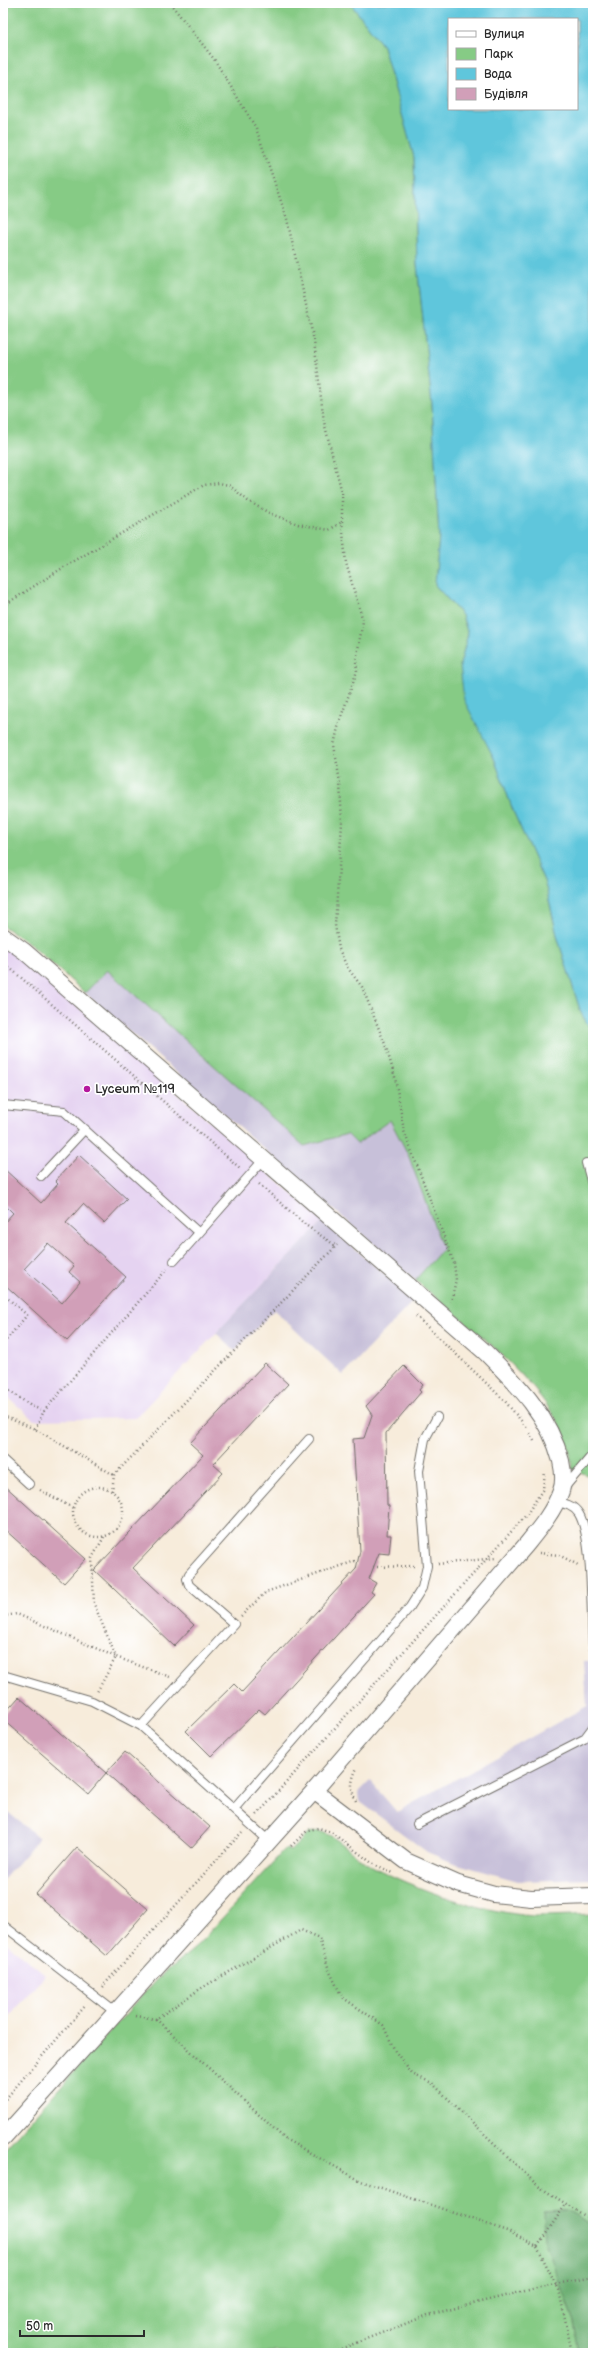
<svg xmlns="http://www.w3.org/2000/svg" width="596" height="2356" viewBox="0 0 596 2356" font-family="'Balsamiq Sans',sans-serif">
<rect width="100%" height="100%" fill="#fff"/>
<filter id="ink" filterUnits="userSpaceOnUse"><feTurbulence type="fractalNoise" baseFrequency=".025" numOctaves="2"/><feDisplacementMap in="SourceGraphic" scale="8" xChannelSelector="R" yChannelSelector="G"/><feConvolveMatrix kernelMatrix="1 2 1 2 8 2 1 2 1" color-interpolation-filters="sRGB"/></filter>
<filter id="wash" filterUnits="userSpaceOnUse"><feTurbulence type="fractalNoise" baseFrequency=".012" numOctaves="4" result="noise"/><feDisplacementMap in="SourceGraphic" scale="16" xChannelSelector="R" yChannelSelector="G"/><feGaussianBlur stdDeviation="0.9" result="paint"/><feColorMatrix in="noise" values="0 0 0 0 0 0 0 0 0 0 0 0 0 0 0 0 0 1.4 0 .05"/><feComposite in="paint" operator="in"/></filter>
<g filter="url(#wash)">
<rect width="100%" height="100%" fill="#f7ecdb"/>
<path fill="#e5d3f1" d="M3 944 20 956 323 1221 135 1418 34 1420 3 1393Z
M3 1940 45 1975 3 2024Z"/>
<path fill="#c7c0d9" d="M107 970 304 1146 347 1134 357 1144 390 1120 408 1154 443 1249 415 1280 85 993Z
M323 1221 414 1300 343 1375 274 1310 235 1351 216 1333Z
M584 1661H593V1879L518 1881 454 1863 427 1852 359 1801 358 1793 370 1781 397 1812 587 1706Z
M3 1808 39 1838 3 1880Z"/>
<path fill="#86cb85" stroke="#587b58" d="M3 3H350L383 46 414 157 417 264 432 404 439 537 435 585 462 615 468 634 460 665 514 813 545 883 558 939 581 1013 593 1033V1477L572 1469C571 1460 570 1451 567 1442 546 1383 462 1320 415 1280L443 1249 408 1154 390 1120 357 1144 347 1134 304 1146 107 970 85 993 31 945 3 926Z
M319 1831C340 1837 353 1856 372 1866 416 1890 485 1913 535 1916 554 1916 574 1915 593 1914V2227L566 2210 544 2211 559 2282 574 2322 579 2353H3V2151L156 1980 195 1948 286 1848 290 1851 309 1833Z"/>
<path fill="#6caf72" stroke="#4c6d4e" d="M566 2210 593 2227V2353H579L574 2322 545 2243 544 2211Z"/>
<path fill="#5fc6dc" stroke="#457884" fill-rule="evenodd" d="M350 3H593V1033L581 1013 558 939 545 883 514 813 494 758 464 700 460 665 468 634 462 615 435 585 439 537 432 404 417 264 414 157 383 46ZM449 19H577V109H449Z"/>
<g id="blocks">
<path fill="#d19fb8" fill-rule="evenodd" d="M79 1155 127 1199 104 1223 83 1204 66 1223 126 1277 67 1341 3 1283V1224L13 1213 3 1203V1168L41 1203 58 1184 55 1181ZM48 1243 74 1266 69 1272 80 1282 62 1303 24 1269Z
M265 1363 288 1384 213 1464 223 1473 133 1568 194 1625 174 1646 94 1570 203 1455 190 1443Z
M404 1366 423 1385 419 1390 421 1392 386 1433 387 1505 389 1506 387 1535H391L389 1554 379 1553 369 1579 376 1583 371 1592 374 1594 265 1714 259 1709 211 1756 186 1731 234 1684 242 1692 356 1569 360 1551 353 1439 364 1438 372 1415 366 1406Z
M3 1484 86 1559 64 1583 3 1528Z
M19 1697 106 1773 88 1794 3 1720V1715Z
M125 1752 210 1827 191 1848 106 1773Z
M77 1847 148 1909 107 1956 36 1894Z"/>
</g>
</g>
<g filter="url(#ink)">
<use href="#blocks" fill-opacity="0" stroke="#726f69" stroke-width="1"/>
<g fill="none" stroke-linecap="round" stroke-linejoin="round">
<g stroke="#726f69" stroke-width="10">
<path id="service" d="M3 1105 64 1111 199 1233 264 1159
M586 1163 593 1188
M41 1176 85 1129
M174 1261 199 1233
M3 1460 29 1484
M565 1487 593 1454
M555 1502C564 1503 574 1505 579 1514 593 1538 591 1615 593 1647
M3 1675 92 1701 141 1726
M234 1809 410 1607 422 1588 427 1566 419 1471 425 1439 437 1417
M417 1824 584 1739 593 1727
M269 1841 141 1726 234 1624 189 1585 187 1579 189 1574 309 1439
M3 1925 115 2012"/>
</g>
<g stroke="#726f69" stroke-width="18">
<path id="minor" d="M3 936 24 951 485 1352C517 1384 549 1415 561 1461 563 1470 564 1483 561 1491 554 1511 539 1529 526 1545L314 1791 3 2138
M314 1791 406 1861 458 1884 494 1894 531 1898 593 1896"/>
</g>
<path stroke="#726f69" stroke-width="2.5" stroke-dasharray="1 3" stroke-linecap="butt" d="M170 3 214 59 256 128 287 219 314 341 324 422 342 493V522L346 563 363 621 356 661 357 671 339 723 334 745 340 783 342 823 335 925 339 949 347 967 362 987 385 1044 395 1077 404 1131 454 1263 456 1280 451 1302
M3 606 64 567 204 485 219 483 229 485 248 501 271 514 298 524 329 530 342 522
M3 962 241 1169
M259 1184 307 1226 336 1246
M3 1299 5 1296 27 1315 3 1344
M416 1316 504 1400 528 1429
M3 1386 31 1406 44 1411 167 1269
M3 1416 35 1429 114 1475
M35 1429 44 1411
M530 1433 535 1443
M73 1512a25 25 0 1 1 50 0a25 25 0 1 1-50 0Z
M40 1490 73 1508
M112 1491 114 1475 337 1245
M104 1537 92 1558 94 1604 116 1657 170 1677
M539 1553 559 1555 578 1565
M438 1564 495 1558
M373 1567 415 1566
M3 1616 17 1614 116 1657 97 1692
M241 1616 266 1592 358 1560
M356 1801C350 1789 351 1780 357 1768
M257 1815 527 1514 543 1489 545 1472
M291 1846 308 1830 319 1828 331 1832 372 1863 393 1873
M102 1987 242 1832
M135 2016 156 2019 200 1989 301 1930 319 1938 329 1970 342 1997 383 2025 395 2051 412 2074 432 2083 538 2186 593 2221
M156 2019 285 2139 361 2181 510 2232 537 2247 566 2204
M3 2102 86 2005
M537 2247 559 2290 572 2353
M330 2353 428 2315 545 2286 593 2277"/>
<use href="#service" stroke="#fff" stroke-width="8"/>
<use href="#minor" stroke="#fff" stroke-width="16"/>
</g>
</g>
<circle fill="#b5179e" stroke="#fff" stroke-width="1.5" cx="87" cy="1089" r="4"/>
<g text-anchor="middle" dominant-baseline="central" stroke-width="3.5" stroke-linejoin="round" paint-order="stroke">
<g font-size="13" fill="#2b2b2b" stroke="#fff" text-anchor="start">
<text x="95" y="1089">Lyceum №119</text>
</g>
</g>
<rect width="596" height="2356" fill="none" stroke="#fff" stroke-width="16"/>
<rect x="448" y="18" width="130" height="92" fill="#ffffff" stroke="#aaaaaa"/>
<rect x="456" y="31" width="20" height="6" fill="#ffffff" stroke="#aaaaaa"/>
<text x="484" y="38" font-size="12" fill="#2b2b2b">Вулиця</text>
<rect x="456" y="48" width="20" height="12" fill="#86cb85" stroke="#aaaaaa"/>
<text x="484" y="58" font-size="12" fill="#2b2b2b">Парк</text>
<rect x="456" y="68" width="20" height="12" fill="#5fc6dc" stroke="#aaaaaa"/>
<text x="484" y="78" font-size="12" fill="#2b2b2b">Вода</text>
<rect x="456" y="88" width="20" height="12" fill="#d19fb8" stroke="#aaaaaa"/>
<text x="484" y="98" font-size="12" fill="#2b2b2b">Будівля</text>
<path d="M20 2330v6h124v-6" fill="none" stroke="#2b2b2b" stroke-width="2"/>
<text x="26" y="2330" font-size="12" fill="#2b2b2b" stroke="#ffffff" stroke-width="3" paint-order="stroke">50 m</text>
</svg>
